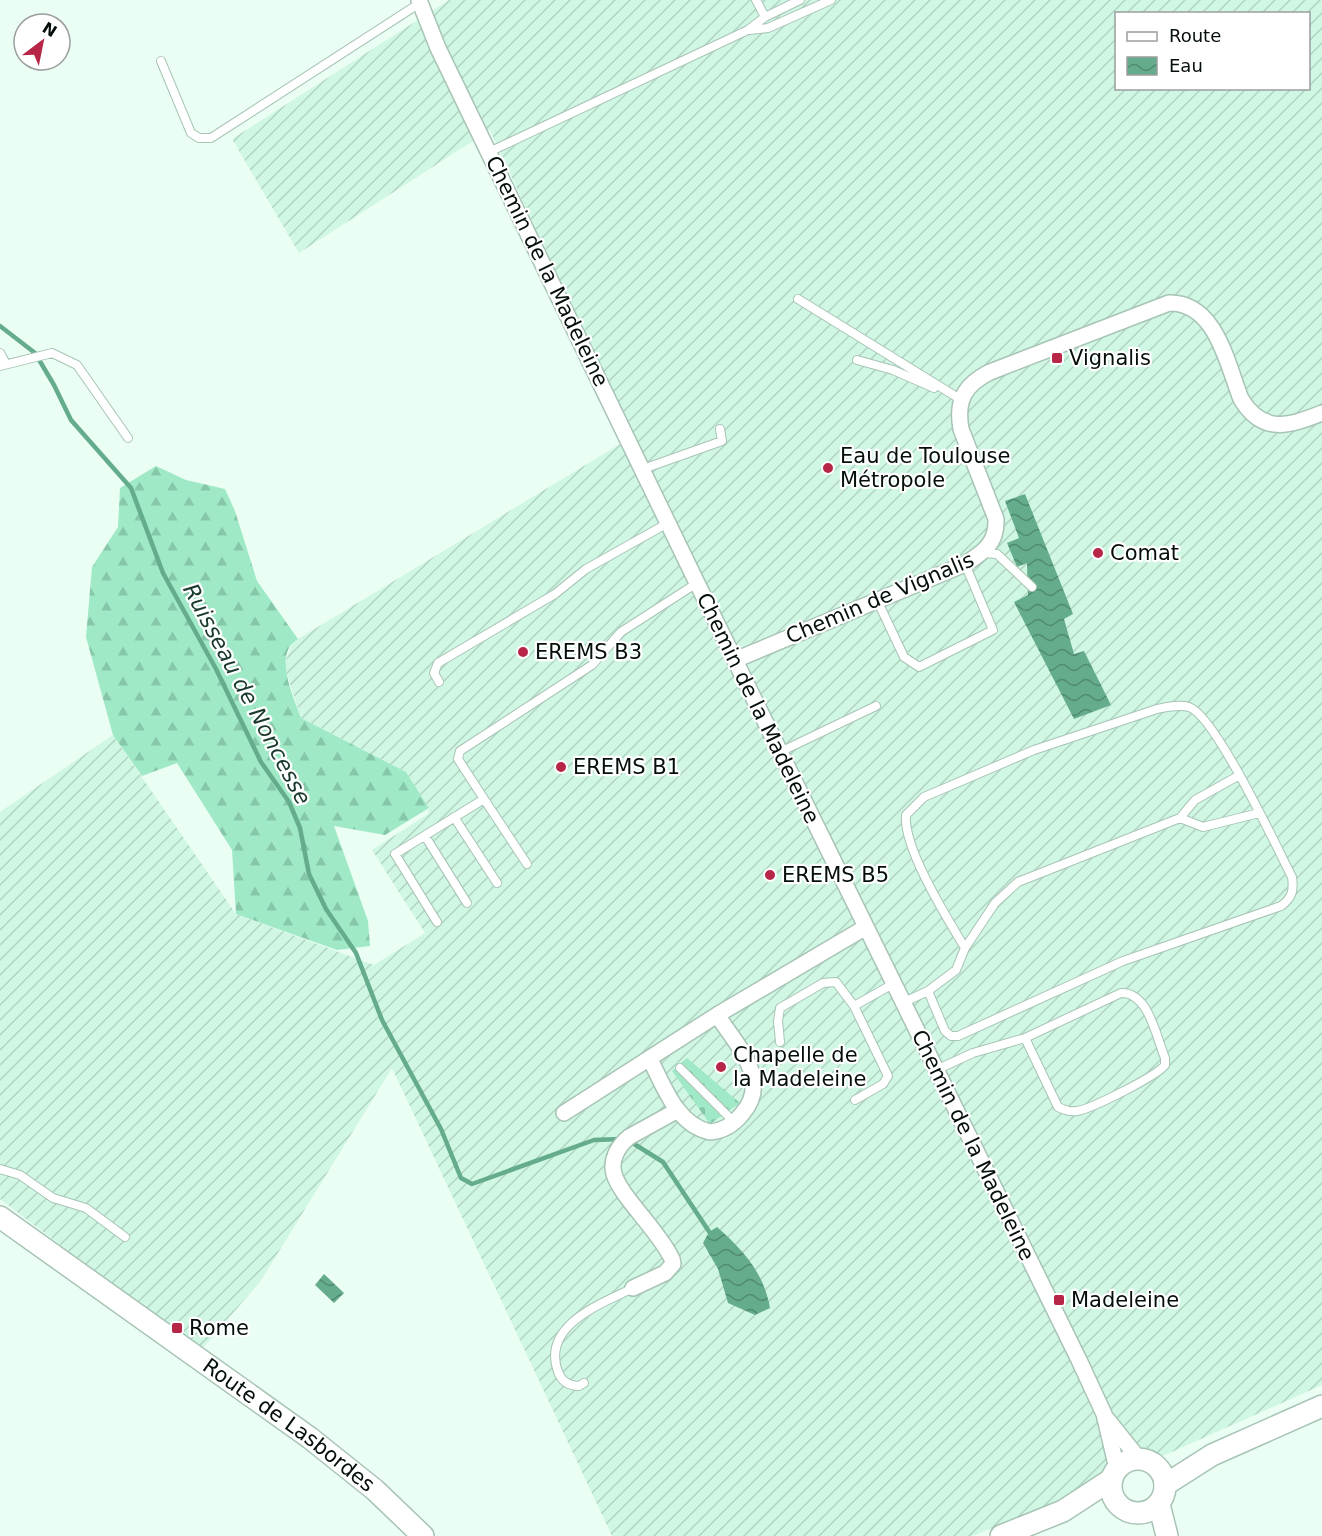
<svg xmlns="http://www.w3.org/2000/svg" width="1322" height="1536" viewBox="0 0 1322 1536" font-family="'DejaVu Sans',sans-serif">
<defs>
<pattern id="industrial-furrows" width="10" height="10" patternUnits="userSpaceOnUse" patternTransform="scale(1.5)"><rect width="10" height="10" fill="#d0f7e3"/><path d="M-1 1l2-2M0 10L10 0M9 11l2-2" fill="none" stroke="#b1d3c1"/></pattern>
<pattern id="forest-firs" width="22" height="20" patternUnits="userSpaceOnUse" patternTransform="scale(1.5)"><rect width="22" height="20" fill="#9fe9c6"/><path d="M5 1l3.5 6h-7zM16 11l3.5 6h-7z" fill="#87c7a9"/></pattern>
<pattern id="cemetery-stones" width="16" height="16" patternUnits="userSpaceOnUse" patternTransform="scale(1.5)"><rect width="16" height="16" fill="#9fe9c6"/><path d="M2 7V4a2 2 0 0 1 4 0v3zM10 15v-3a2 2 0 0 1 4 0v3z" fill="#87c7a9"/></pattern>
<pattern id="water-waves" width="16" height="10" patternUnits="userSpaceOnUse" patternTransform="scale(1.5)"><rect width="16" height="10" fill="#64ac8c"/><path d="M0 5q4-4 8 0t8 0" fill="none" stroke="#508a71"/></pattern>
</defs>
<rect width="100%" height="100%" fill="#ebfef4"/>
<path fill="url(#industrial-furrows)" fill-rule="evenodd" d="M449 0H1322V1385L1165 1455 973 1536H612L392 1068 260 1282 200 1351 0 1199V812L113 735 236 914 374 965 425 933 372 850 428 814 429 808 406 772 301 718 284 665 293 642 635 435 561 285 490 130 299 253 232 139ZM1116 14H1308V88H1116Z"/>
<path fill="url(#forest-firs)" d="M156 466 186 480 225 489 235 511 257 581 298 639C272 654 294 697 301 718L406 772 429 808 385 835 334 826 368 921 370 946 337 950 236 914 232 850 177 763 142 776 113 735 86 637 92 567 118 527 120 488Z"/>
<path fill="url(#cemetery-stones)" d="M687 1058 740 1103 710 1124 672 1071Z"/>
<path fill="url(#water-waves)" d="M1025 494 1073 614 1064 619 1074 654 1084 651 1111 705 1074 719 1014 602 1028 595 1027 563 1017 567 1007 543 1019 538 1005 501Z
M717 1227C743 1250 764 1273 770 1308L755 1315 728 1303 718 1269 703 1243 709 1232Z
M324 1274 344 1293 334 1303 315 1285Z"/>
<g fill="none" stroke-linecap="round" stroke-linejoin="round">
<path stroke="#64ac8c" stroke-width="4.5" d="M0 326 35 353 54 385 71 420 131 488 163 573 216 669 261 762 289 802 300 828 309 874 326 909 356 953 382 1020 441 1129 461 1178 472 1184 594 1140 621 1139
M631 1142 663 1162 712 1236"/>
<g stroke="#a7c4b5" stroke-width="10">
<path id="lane" d="M756 0 765 17
M750 30 768 28 831 0
M161 61 191 133 199 138H211L420 3
M489 152 748 30 765 17 800 0
M798 299 960 399
M0 353 6 364
M857 360 893 370 934 388
M0 366 52 353 77 365 128 438
M643 469 722 441 720 429
M983 553 997 554 1032 587
M877 600 904 657 919 667 993 630 965 564
M439 682 434 673 438 663 555 594 586 569 668 523
M780 752 876 706
M484 799 527 864
M454 817 497 883
M1180 818 1203 827 1259 813
M425 836 467 903
M437 922 395 854 484 799 458 759 460 751 592 665 621 632 697 583
M965 948 995 903 1018 882 1180 818 1195 800 1238 776
M902 1003 928 991 956 970 965 948C947 918 903 848 906 815L924 797 1034 750 1157 709C1167 707 1179 704 1189 707 1215 715 1277 848 1292 877 1294 891 1292 898 1281 906L1123 961 958 1036H951L945 1031 928 991
M854 1006 888 1076 883 1084 855 1100
M780 1042 778 1021 780 1008 823 983 836 982 854 1006 893 984
M680 1068 734 1122
M936 1070 973 1053 1025 1038 1121 993C1149 992 1156 1037 1165 1058V1065C1157 1076 1091 1109 1077 1111 1069 1112 1065 1110 1058 1107L1025 1038
M0 1169 20 1175 53 1198 86 1208 125 1237
M584 1383 579 1386C569 1386 562 1382 558 1372 541 1325 601 1304 633 1288"/>
</g>
<g stroke="#a7c4b5" stroke-width="18">
<path id="street" d="M419 0 438 48 697 583 1079 1360 1104 1414 1117 1469
M735 660 965 564C984 552 997 543 996 519L961 429C956 401 964 385 990 372L1169 303C1216 302 1227 364 1241 399 1263 435 1289 426 1322 413
M650 1059C664 1087 677 1125 710 1132 723 1131 734 1124 742 1114 772 1080 736 1044 717 1015
M564 1113 717 1015 866 927
M633 1288 665 1273 673 1264 672 1259C660 1232 620 1196 614 1174 610 1160 618 1146 629 1137L678 1110
M1107 1419 1139 1459"/>
</g>
<g stroke="#a7c4b5" stroke-width="24">
<g id="secondary">
<path id="s1" d="M0 1217 310 1438 375 1490 423 1536"/>
<circle cx="1138" cy="1486" r="27"/>
<path d="M1165 1485 1212 1455 1322 1406"/>
<path d="M1159 1504 1167 1536"/>
<path d="M1001 1536 1063 1511 1112 1479"/>
</g>
</g>
<use href="#lane" stroke="#fff" stroke-width="8"/>
<use href="#street" stroke="#fff" stroke-width="15"/>
<use href="#secondary" stroke="#fff" stroke-width="21"/>
</g>
<g fill="#b72547" stroke="#fff" stroke-width="2">
<rect x="1051" y="352" width="12" height="12" rx="3"/>
<circle cx="828" cy="468" r="6"/>
<circle cx="1098" cy="553" r="6"/>
<circle cx="523" cy="652" r="6"/>
<circle cx="561" cy="767" r="6"/>
<circle cx="770" cy="875" r="6"/>
<circle cx="721" cy="1067" r="6"/>
<rect x="1053" y="1294" width="12" height="12" rx="3"/>
<rect x="171" y="1322" width="12" height="12" rx="3"/>
</g>
<g text-anchor="middle" dominant-baseline="central" stroke-width="4.5" stroke-linejoin="round" paint-order="stroke">
<g font-size="21" fill="#050f0a" stroke="#fff">
<text transform="translate(547 271) rotate(64)">Chemin de la Madeleine</text>
<text transform="translate(880 598) rotate(-23)">Chemin de Vignalis</text>
<text transform="translate(758 708) rotate(64)">Chemin de la Madeleine</text>
<text transform="translate(973 1145) rotate(64)">Chemin de la Madeleine</text>
<text stroke="none"><textPath href="#s1" startOffset="356">Route de Lasbordes</textPath></text>
</g>
<g font-size="21" fill="#050f0a" stroke="#fff" text-anchor="start">
<text x="1069" y="358">Vignalis</text>
<text x="840" y="456">Eau de Toulouse<tspan x="840" dy="24">Métropole</tspan></text>
<text x="1110" y="553">Comat</text>
<text x="535" y="652">EREMS B3</text>
<text x="573" y="767">EREMS B1</text>
<text x="782" y="875">EREMS B5</text>
<text x="733" y="1055">Chapelle de<tspan x="733" dy="24">la Madeleine</tspan></text>
<text x="1071" y="1300">Madeleine</text>
<text x="189" y="1328">Rome</text>
</g>
<g font-size="22" font-style="italic" fill="#18392b" stroke="#fff">
<text transform="translate(247 694) rotate(62)">Ruisseau de Noncesse</text>
</g>
</g>
<rect x="1115" y="12" width="195" height="78" fill="#ffffff" stroke="#9b9f9d" stroke-width="1.5"/>
<rect x="1127" y="32" width="30" height="9" fill="#ffffff" stroke="#9b9f9d" stroke-width="1.5"/>
<text x="1169" y="42" font-size="18" fill="#050f0a">Route</text>
<rect x="1127" y="57" width="30" height="18" fill="url(#water-waves)" stroke="#9b9f9d" stroke-width="1.5"/>
<text x="1169" y="72" font-size="18" fill="#050f0a">Eau</text>
<g transform="translate(42 42) rotate(32)"><circle r="28" fill="#ffffff" stroke="#9b9f9d" stroke-width="1.5"/>
<path d="M0-4.5L10 22L0 15L-10 22Z" fill="#b72547"/>
<text y="-9" font-size="16" font-weight="bold" text-anchor="middle" fill="#050f0a">N</text>
</g>
</svg>
